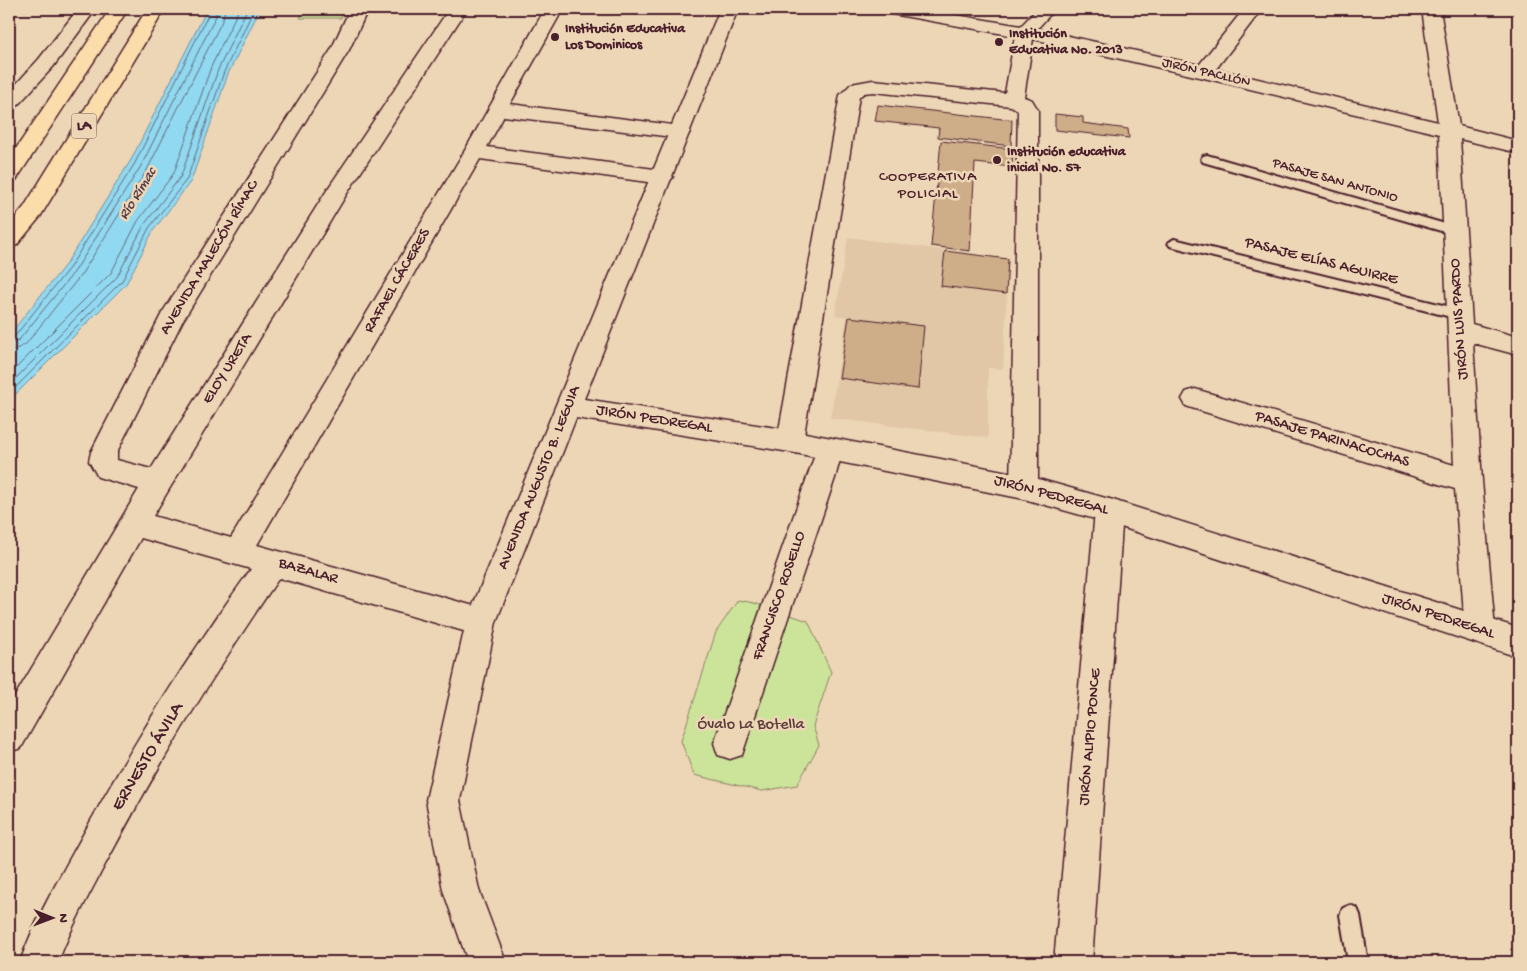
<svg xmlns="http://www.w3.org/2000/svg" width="1527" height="971" viewBox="0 0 1527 971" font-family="'Gochi Hand',sans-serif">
<rect width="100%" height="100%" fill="#edd6b6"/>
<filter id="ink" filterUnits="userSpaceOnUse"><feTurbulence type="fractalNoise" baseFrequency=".02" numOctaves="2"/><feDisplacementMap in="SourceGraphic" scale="10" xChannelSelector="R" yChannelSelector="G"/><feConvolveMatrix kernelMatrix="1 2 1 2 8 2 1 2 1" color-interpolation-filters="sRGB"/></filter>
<g filter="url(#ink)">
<path fill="#e1c7a6" d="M848 237 1009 259 1003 369 988 368V438L830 418 847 317 835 315Z"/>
<path fill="#cbe49a" stroke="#8a8262" d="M305 9H345L341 18H300Z
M738 600 754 603 808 621 831 672 813 726 819 745 797 785 762 791 694 775 681 741 716 632Z"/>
<path fill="#90d9f1" stroke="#748fa2" d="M207 9H260L228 74 191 181 153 231 126 284 9 401V335L66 264 131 160Z"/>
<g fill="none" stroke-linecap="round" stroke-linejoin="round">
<path stroke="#66697a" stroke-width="1" d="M9 338 15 336 70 267 135 163 211 9
M9 344 19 340 75 271 141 166 216 16 217 9
M9 352 25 345 81 275 147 170 223 19 225 9
M9 375 111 273 138 221 174 173 211 67 239 9
M9 385 117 277 144 225 181 176 218 70 247 9
M9 394 122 281 149 228 187 179 224 72 254 9"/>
</g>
<path fill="#cead89" stroke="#4a1f2b" d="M878 105 1012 120 1011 146 938 137 939 128 875 121Z
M1055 114 1083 117V123L1128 129 1129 138 1055 130Z
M941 141 1013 149 1012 167 975 163 970 251 931 246Z
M945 251 1008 259 1006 294 941 286Z
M849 317 924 326 918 389 839 378Z"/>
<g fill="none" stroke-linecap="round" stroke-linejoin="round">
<g stroke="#4a1f2b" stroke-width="4">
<path id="lane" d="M1207 155 1459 228 1461 231 1455 235 1203 162 1201 159 1203 156Z
M1174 239 1459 309 1464 311 1466 314 1464 317 1459 319 1170 246 1168 243Z
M1350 905 1357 908 1360 915 1368 962H1348L1340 915 1343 908Z"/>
</g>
<g stroke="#4a1f2b" stroke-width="3">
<path id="street" d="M350 9H368L349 50 182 322 117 452V460L151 469 329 187 449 9H467L346 195 153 516 231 538 464 152 545 9H563L510 104 680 126 687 128 690 132 687 136 680 138 504 116 487 147 662 170 669 172 673 177 669 182 662 184 480 159 257 545 481 608 492 612 496 622 492 632 481 636 279 578C219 665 163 756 113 850 93 887 73 923 58 962H20C36 917 61 875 84 833 134 742 190 653 251 569L141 538 21 748 9 752V706L139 489 98 477 89 461 91 452 162 313 331 50Z
M883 9H921L1021 26 1037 9H1055L1037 29 1199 65 1244 9H1262L1216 69 1438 122 1422 9H1440L1459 126 1518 141V153L1460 139 1472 324 1518 337V355L1473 343 1482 481 1495 630 1491 640 1480 644 1469 640 1465 630 1455 489 1195 409 1186 406 1182 399 1186 392 1195 389 1454 465 1439 134 1204 78 1033 39 1024 97 1032 100 1038 110V487L1034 495 1024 499 1014 495 1010 487 1018 110 1011 106 873 92 864 93 859 97 803 441 799 449 790 452 781 449 777 441 840 95 851 84 873 80 1005 93 1015 36 892 14 886 13Z
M830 438 839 441 843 449 835 478 746 743 742 755 730 759 718 755 714 743 817 449 821 441Z
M1109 499 1119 502 1123 511 1092 962H1054L1095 511 1099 502Z"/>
</g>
<g stroke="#4a1f2b" stroke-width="3">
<path id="secondary" d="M78 9H96L53 67 16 107 9 109V92L39 59Z
M720 9H738L584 399 790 430 1024 475 1109 499 1518 628V657L1109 523 1024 499 790 452 576 418 496 622 460 800 479 890 506 962H468L443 890 426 800 466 622Z"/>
</g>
<g stroke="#4a1f2b" stroke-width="3">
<path id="highway" d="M110 9H128L16 180 9 182V159Z
M147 9H165L40 217 17 245 9 248V225L24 207Z"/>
</g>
<use href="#lane" fill="#edd6b6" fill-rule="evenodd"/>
<use href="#street" fill="#edd6b6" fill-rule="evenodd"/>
<use href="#secondary" fill="#edd6b6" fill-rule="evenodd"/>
<use href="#highway" fill="#fbddab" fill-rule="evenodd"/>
</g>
</g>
<g fill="#4a1f2b" stroke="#edd6b6" stroke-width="2">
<circle cx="555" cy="37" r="5"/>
<circle cx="999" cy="42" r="5"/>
<circle cx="997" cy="160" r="5"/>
</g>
<g text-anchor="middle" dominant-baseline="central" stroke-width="5" stroke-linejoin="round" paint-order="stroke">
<g font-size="14" font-weight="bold" fill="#4a1f2b" stroke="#edd6b6" text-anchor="start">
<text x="565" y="29">Institución Educativa<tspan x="565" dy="16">Los Dominicos</tspan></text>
<text x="1009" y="34">Institución<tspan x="1009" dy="16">Educativa No. 2013</tspan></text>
<text x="1007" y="152">Institución educativa<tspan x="1007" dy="16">inicial No. 57</tspan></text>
</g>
<g font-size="14" fill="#4a1f2b" stroke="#edd6b6">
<text transform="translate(1206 73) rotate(13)">JIRÓN PACLLÓN</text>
<text transform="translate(1335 181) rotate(16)">PASAJE SAN ANTONIO</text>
</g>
<rect fill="#edd6b6" stroke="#7b5655" stroke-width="1" x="71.5" y="113.5" width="25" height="25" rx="4"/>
<g font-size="15" font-weight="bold" fill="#4a1f2b">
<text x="84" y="126">LA</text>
</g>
<g font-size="15" letter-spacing="1" fill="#4a1f2b" stroke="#edd6b6">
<text x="928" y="177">COOPERATIVA<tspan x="928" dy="17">POLICIAL</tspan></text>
</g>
<g font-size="15" font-style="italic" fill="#543b49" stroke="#edd6b6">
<text transform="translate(138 194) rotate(-58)">Río Rímac</text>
</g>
<g font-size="16" fill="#4a1f2b" stroke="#edd6b6">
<text transform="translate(210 258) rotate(-59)">AVENIDA MALECÓN RÍMAC</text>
<text transform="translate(1321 262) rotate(14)">PASAJE ELÍAS AGUIRRE</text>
<text transform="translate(398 281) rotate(-60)">RAFAEL CÁCERES</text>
<text transform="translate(1460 319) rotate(-94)">JIRÓN LUIS PARDO</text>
<text transform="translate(228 369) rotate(-58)">ELOY URETA</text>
<text transform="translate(654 420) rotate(9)">JIRÓN PEDREGAL</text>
<text transform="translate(1332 440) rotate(17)">PASAJE PARINACOCHAS</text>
<text transform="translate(540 478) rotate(-68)">AVENIDA AUGUSTO B. LEGUIA</text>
<text transform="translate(1051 496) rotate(15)">JIRÓN PEDREGAL</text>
<text transform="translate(308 572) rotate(16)">BAZALAR</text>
<text transform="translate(780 596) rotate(-71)">FRANCISCO ROSELLO</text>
<text transform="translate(1438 617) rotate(18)">JIRÓN PEDREGAL</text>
<text transform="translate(1091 737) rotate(-85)">JIRÓN ALIPIO PONCE</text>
</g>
<g font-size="16" fill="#5d3d3c" stroke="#edd6b6">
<text x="751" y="725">Óvalo La Botella</text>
</g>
<g font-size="19" fill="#4a1f2b" stroke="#edd6b6">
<text transform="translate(148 757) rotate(-59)">ERNESTO ÁVILA</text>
</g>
</g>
<rect width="1527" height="971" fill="none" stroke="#edd6b6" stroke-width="30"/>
<rect x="15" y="15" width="1497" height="941" fill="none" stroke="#4a1f2b" stroke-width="2" filter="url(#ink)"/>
<g transform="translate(52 918) rotate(91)" stroke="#edd6b6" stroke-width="4" paint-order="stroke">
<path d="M0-4L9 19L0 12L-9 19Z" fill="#4a1f2b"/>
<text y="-8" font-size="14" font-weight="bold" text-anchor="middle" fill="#4a1f2b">N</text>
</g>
</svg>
